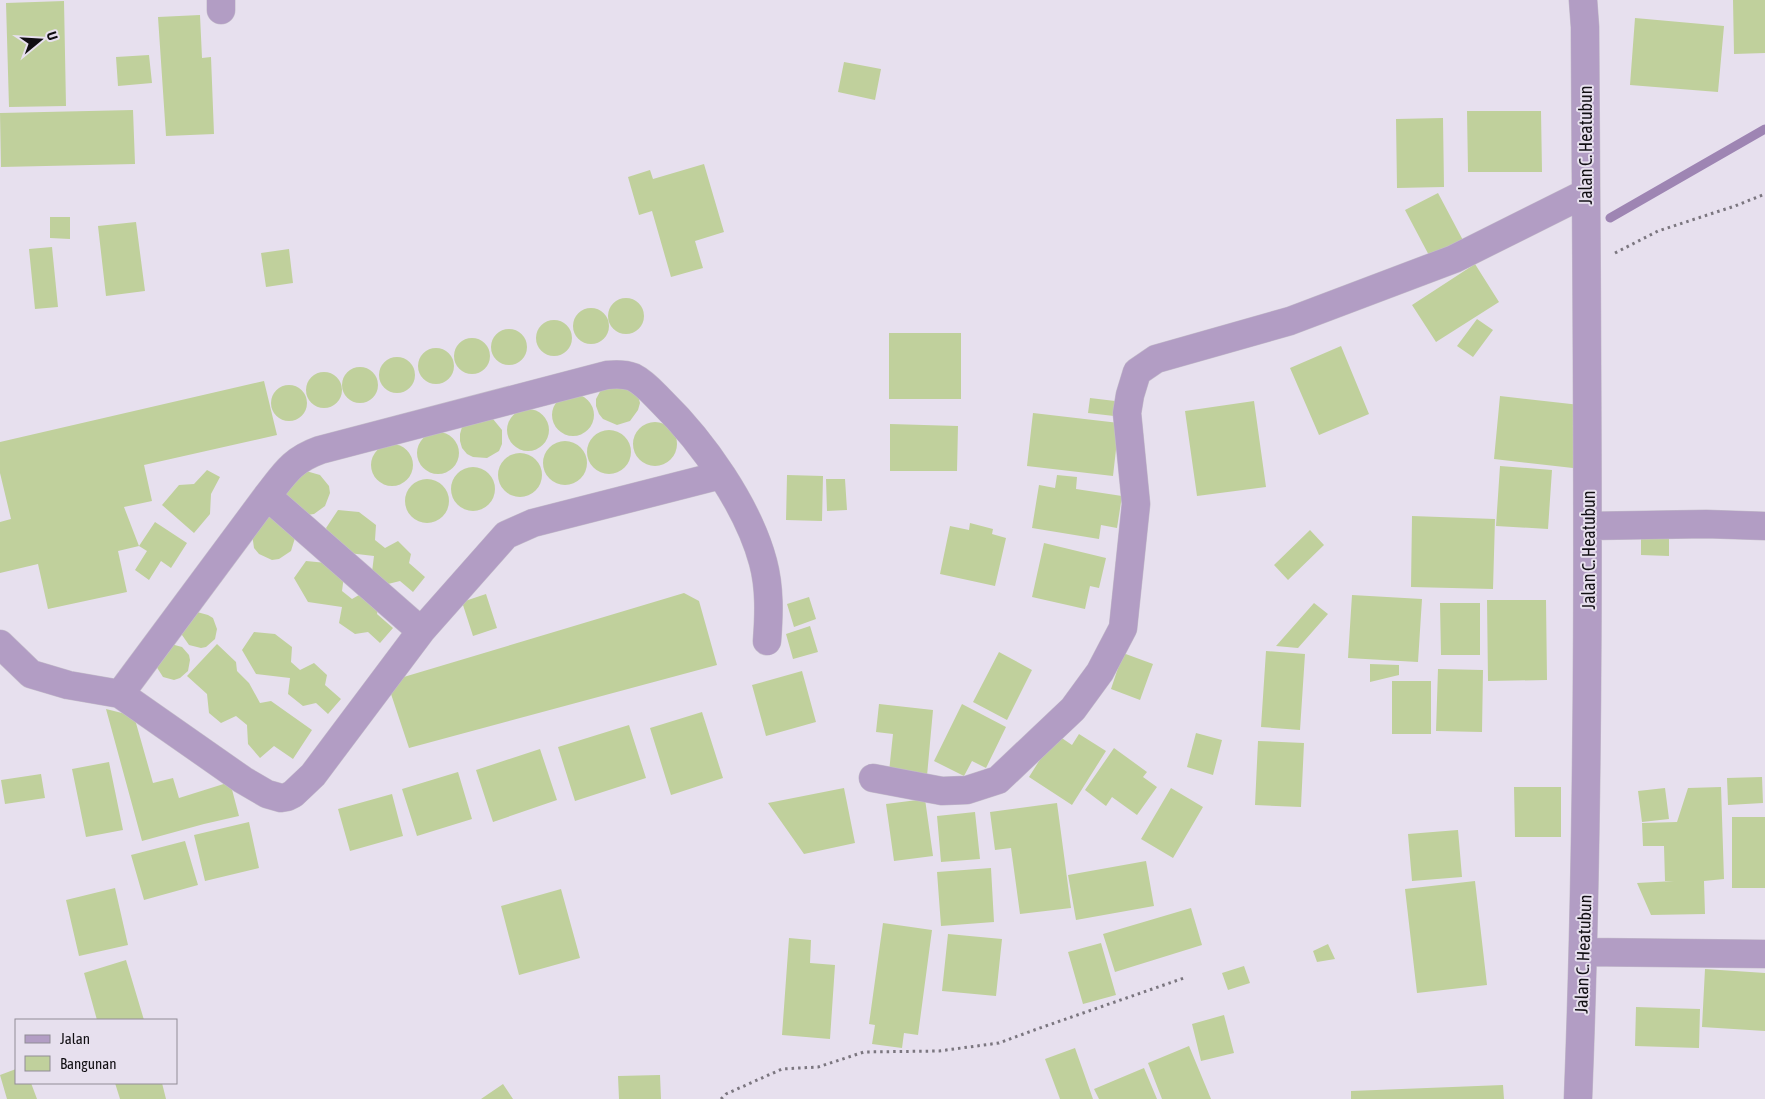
<svg xmlns="http://www.w3.org/2000/svg" width="1765" height="1099" viewBox="0 0 1765 1099" font-family="'Asap Condensed',sans-serif">
<rect width="100%" height="100%" fill="#e7e0ee"/>
<g fill="none" stroke-linecap="round" stroke-linejoin="round">
<path stroke="#9e85b3" stroke-width="9" d="M1610 218 1765 129"/>
</g>
<path fill="#c0d09c" d="M1733 0H1765V53L1734 54Z
M64 1 66 106 9 107 6 3Z
M200 15 202 58 211 57 214 134 166 136 158 17Z
M1635 18 1724 26 1718 92 1630 85Z
M149 55 152 83 118 86 116 57Z
M844 62 881 69 875 100 838 92Z
M133 110 135 164 1 167 0 113Z
M1467 111H1541L1542 172H1468Z
M1443 118 1444 187 1397 188 1396 119Z
M704 164 724 232 695 241 703 268 671 277 652 211 639 215 628 177 650 170 653 179Z
M1438 193 1465 244 1432 261 1405 210Z
M50 217H70V239L50 238Z
M136 222 145 291 106 296 98 226Z
M52 247 58 307 35 309 29 249Z
M289 249 293 283 266 287 261 253Z
M1475 264 1499 302 1436 342 1412 305Z
M608 316a18 18 0 1 1 36 0a18 18 0 1 1-36 0Z
M573 326a18 18 0 1 1 36 0a18 18 0 1 1-36 0Z
M1477 319 1493 330 1473 357 1457 346Z
M536 338a18 18 0 1 1 36 0a18 18 0 1 1-36 0Z
M491 347a18 18 0 1 1 36 0a18 18 0 1 1-36 0Z
M889 333H961V399H889Z
M454 356a18 18 0 1 1 36 0a18 18 0 1 1-36 0Z
M1341 346 1369 414 1319 435 1290 368Z
M418 366a18 18 0 1 1 36 0a18 18 0 1 1-36 0Z
M379 375a18 18 0 1 1 36 0a18 18 0 1 1-36 0Z
M342 385a18 18 0 1 1 36 0a18 18 0 1 1-36 0Z
M306 390a18 18 0 1 1 36 0a18 18 0 1 1-36 0Z
M264 381 277 435 144 465 152 501 124 507 139 546 118 551 127 592 48 609 38 564 0 573V522L11 519 0 473V442Z
M616 381 638 396 640 403 638 410 630 421 617 425 603 419 599 414 596 406V399L603 386Z
M271 403a18 18 0 1 1 36 0a18 18 0 1 1-36 0Z
M552 415a21 21 0 1 1 42 0a21 21 0 1 1-42 0Z
M1500 396 1580 405 1573 468 1494 459Z
M1090 398 1115 401 1114 416 1088 413Z
M1254 401 1266 487 1197 496 1185 411Z
M507 430a21 21 0 1 1 42 0a21 21 0 1 1-42 0Z
M1033 413 1119 423 1113 476 1027 466Z
M487 416 493 419 502 430V444L499 451 487 458 473 457 467 454 462 448 460 441V434L462 427Z
M633 444a22 22 0 1 1 44 0a22 22 0 1 1-44 0Z
M890 424 958 426 957 471H890Z
M587 452a22 22 0 1 1 44 0a22 22 0 1 1-44 0Z
M417 453a21 21 0 1 1 42 0a21 21 0 1 1-42 0Z
M543 463a22 22 0 1 1 44 0a22 22 0 1 1-44 0Z
M371 465a21 21 0 1 1 42 0a21 21 0 1 1-42 0Z
M498 475a22 22 0 1 1 44 0a22 22 0 1 1-44 0Z
M1500 466 1552 470 1548 529 1496 526Z
M451 489a22 22 0 1 1 44 0a22 22 0 1 1-44 0Z
M207 470 220 477 211 494 210 514 194 533 162 505 179 485 194 484Z
M306 471 320 475 329 486 330 493 325 506 314 514 307 515 287 497 286 489Z
M787 475 823 476 822 521 786 520Z
M1057 475 1077 477 1076 489 1122 496 1117 528 1101 525 1099 539 1032 528 1039 485 1055 488Z
M826 479H845L847 510 827 511Z
M405 501a22 22 0 1 1 44 0a22 22 0 1 1-44 0Z
M338 510 359 512 376 525 375 540 385 548 398 541 411 554 409 563 425 577 413 592 400 581 388 584 372 572 374 556 340 552 326 528Z
M272 516 295 538 291 551 279 559 272 560 259 554 254 548 252 534 265 518Z
M1412 516 1495 519 1493 589 1411 587Z
M155 522 187 543 171 568 161 561 149 580 135 570 147 551 139 546Z
M970 523 993 529 992 534 1006 538 995 586 940 574 950 526 969 530Z
M1310 530 1324 545 1288 580 1274 565Z
M1641 530H1669V556L1641 555Z
M1044 543 1106 558 1099 588 1090 586 1085 609 1032 597Z
M306 561 327 563 344 576 342 591 352 599 366 591 379 604 377 614 393 628 380 643 368 632 355 634 339 623 342 607 308 602 294 578Z
M684 593 699 601 717 665 409 748 387 682Z
M486 594 497 628 473 636 462 602Z
M1352 595 1422 599 1418 662 1348 658Z
M809 597 816 619 794 627 787 604Z
M1487 600H1546L1547 680 1488 681Z
M1314 603 1328 614 1298 648 1276 646Z
M1440 603H1480V655H1441Z
M197 612 208 615 213 618 217 629 215 639 206 647 201 648 189 645 182 635V629Z
M810 626 818 652 793 659 786 634Z
M254 632 275 634 292 647 291 662 300 670 314 663 327 675 325 685 341 699 328 714 316 703 303 706 288 694 290 678 256 674 242 650Z
M171 644 182 647 189 655 190 660 188 671 180 678 174 680 163 677 156 666Z
M217 644 236 662 237 671 249 683 260 703 271 701 312 730 293 759 274 746 260 758 248 744 247 725 236 716 221 723 209 713 207 694 187 676Z
M1266 651 1305 654 1300 730 1261 727Z
M999 652 1032 670 1007 720 973 702Z
M1123 653 1153 664 1140 700 1111 689Z
M1370 664 1399 665V675L1370 682Z
M1438 669 1483 670 1482 732 1436 731Z
M802 671 816 722 766 736 752 685Z
M1392 681H1431V734H1392Z
M879 704 933 710 927 776 889 772 893 734 876 732Z
M962 704 1006 727 986 768 972 761 964 776 934 761Z
M106 709 134 716 153 783 173 778 179 798 230 782 239 816 204 824 142 841Z
M702 712 723 778 671 795 650 728Z
M629 725 646 778 575 801 558 747Z
M1196 733 1222 740 1213 775 1187 767Z
M1056 734 1072 745 1079 734 1106 751 1072 805 1029 777Z
M1258 741 1304 743 1301 807 1255 805Z
M1114 748 1147 772 1143 777 1157 787 1137 815 1112 797 1106 806 1085 790Z
M540 749 557 800 493 822 476 770Z
M109 762 123 830 86 837 72 769Z
M458 772 472 819 417 836 402 789Z
M41 774 45 798 5 804 1 780Z
M1762 777 1763 803 1728 805 1727 778Z
M1514 787H1561V837H1515Z
M1721 787 1724 879 1704 881 1705 914 1651 915 1637 883 1674 881H1665L1664 846H1643L1642 823 1677 822 1688 788Z
M844 788 855 843 804 854 768 803Z
M1171 788 1203 807 1173 858 1141 839Z
M1665 788 1669 819 1642 822 1638 791Z
M392 794 403 836 350 851 338 809Z
M925 799 933 856 894 861 886 804Z
M1057 803 1071 908 1020 914 1011 848 995 850 990 812Z
M975 812 980 859 941 862 937 816Z
M1732 817H1765V888H1732Z
M249 822 259 868 205 881 194 835Z
M1458 830 1462 877 1412 881 1408 834Z
M185 841 198 885 144 900 131 855Z
M1146 861 1154 906 1076 920 1068 875Z
M991 868 994 922 941 926 937 872Z
M1475 881 1487 985 1417 993 1405 889Z
M115 888 128 945 79 956 66 900Z
M561 889 580 958 519 975 501 906Z
M1191 908 1202 945 1115 972 1103 934Z
M883 923 932 930 918 1035 904 1033 902 1048 872 1044 875 1025 869 1024Z
M948 934 1002 939 996 996 942 991Z
M789 938 811 940 810 963 835 965 830 1039 782 1035Z
M1101 943 1116 995 1083 1004 1068 952Z
M1328 944 1335 959 1317 962 1313 951Z
M126 960 144 1020H97L84 973Z
M1244 966 1250 983 1228 990 1222 973Z
M1705 969 1765 973V1031L1702 1027Z
M1636 1007 1700 1009 1699 1048 1635 1046Z
M1224 1015 1234 1053 1201 1061 1192 1024Z
M1189 1046 1211 1099H1162L1148 1063Z
M1075 1048 1093 1099H1060L1045 1059Z
M1144 1068 1157 1099H1099L1094 1089Z
M16 1069V1083H31L37 1099H7L0 1075Z
M660 1075 661 1099H619L618 1076Z
M115 1083H162L166 1099H120Z
M503 1084 513 1099H481Z
M1503 1085 1504 1099H1351V1091Z"/>
<g fill="none" stroke-linecap="round" stroke-linejoin="round">
<g stroke="#c5becb" stroke-width="29">
<path id="minor" d="M221 10V0
M267 496C285 473 292 460 320 450L607 375C616 374 625 374 633 377 645 383 653 393 662 402 703 442 748 506 763 562 770 588 769 615 767 641
M1588 526 1706 524 1765 526
M421 631 506 535 533 523 721 475
M0 644 31 674 68 685 120 694 243 780 267 794 281 798 287 797 293 794 313 775 421 631 267 496 120 694
M873 778 942 791 967 790 998 780 1073 709 1100 672 1123 628 1136 504 1127 413 1130 395 1137 372 1156 359 1290 321 1454 259 1586 193
M1584 952 1765 954
M1578 1099C1592 742 1587 384 1585 27L1583 0"/>
</g>
<path stroke="#7b767f" stroke-width="3" stroke-dasharray="2.5 4" stroke-linecap="butt" d="M1615 253 1658 231 1735 206 1765 194
M721 1099 726 1094 782 1069 818 1067 864 1052 939 1051 999 1043 1037 1029 1184 978"/>
<use href="#minor" stroke="#b29dc4" stroke-width="28"/>
</g>
<g text-anchor="middle" dominant-baseline="central" stroke-width="4" stroke-linejoin="round" paint-order="stroke">
<g font-size="18" fill="#100e12" stroke="#e7e0ee">
<text transform="translate(1585 145) rotate(-90)">Jalan C. Heatubun</text>
<text transform="translate(1588 550) rotate(-90)">Jalan C. Heatubun</text>
<text transform="translate(1583 954) rotate(-88)">Jalan C. Heatubun</text>
</g>
</g>
<rect x="15" y="1019" width="162" height="65" fill="#e7e0ee" stroke="#918c96"/>
<rect x="25" y="1035" width="25" height="8" fill="#b29dc4" stroke="#918c96"/>
<text x="60" y="1044" font-size="15" fill="#100e12">Jalan</text>
<rect x="25" y="1056" width="25" height="15" fill="#c0d09c" stroke="#918c96"/>
<text x="60" y="1069" font-size="15" fill="#100e12">Bangunan</text>
<g transform="translate(40 40) rotate(72)" stroke="#e7e0ee" stroke-width="4" paint-order="stroke">
<path d="M0-4L9 19L0 12L-9 19Z" fill="#100e12"/>
<text y="-8" font-size="14" font-weight="bold" text-anchor="middle" fill="#100e12">U</text>
</g>
</svg>
